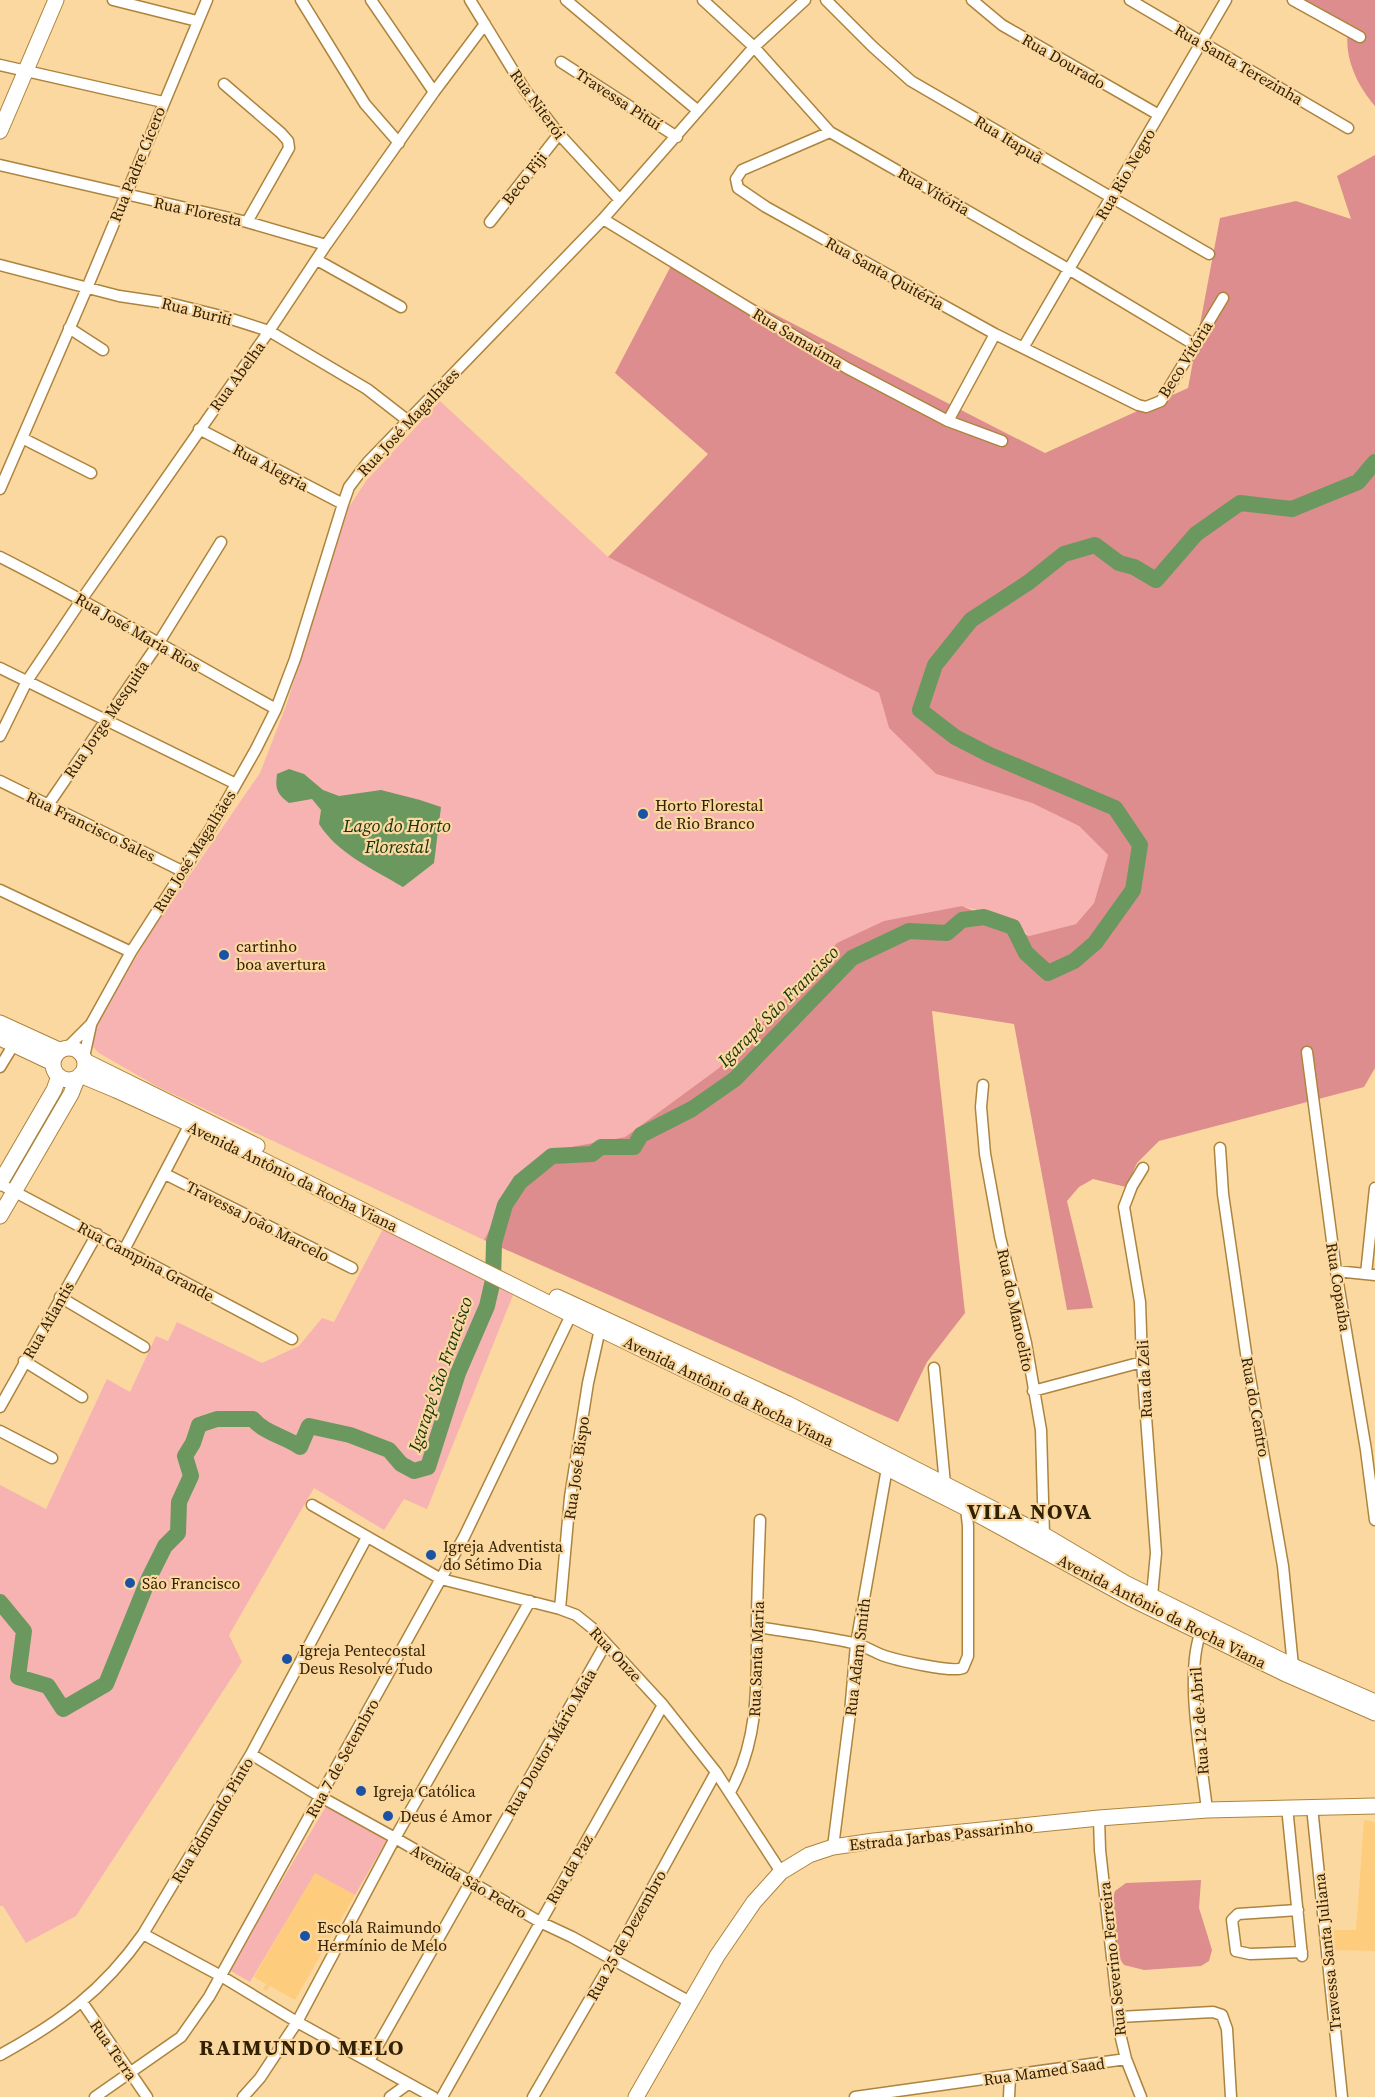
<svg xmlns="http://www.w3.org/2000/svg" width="1375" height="2097" viewBox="0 0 1375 2097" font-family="'Source Serif 4',serif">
<rect width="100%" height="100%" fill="#fbd8a0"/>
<path fill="#fdcd7d" d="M1364 1820 1375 1822V1951L1335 1950 1334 1930H1356Z
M315 1872 355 1895 295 2000 270 1986 267 1991 263 1989 266 1984 254 1977Z"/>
<path fill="#f6b3b2" d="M440 401 608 557 879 693 889 728 936 774 1032 803 1079 826 1108 855 1094 903 1076 924 1029 936 1014 920 962 906 837 943 719 1068 625 1137 549 1151 516 1178 484 1240 158 1087 99 1053 92 1046 90 1038 148 936 260 773 286 706 349 507 366 481Z
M383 1229 513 1295 427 1509 404 1499 384 1530 314 1488 229 1635 242 1662 76 1916 26 1943 3 1906H0V1485L46 1509 107 1379 130 1392 156 1336 168 1341 177 1322 262 1363 299 1346 322 1318 334 1322Z
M328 1803 388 1838 355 1895 315 1873 250 1982 229 1970Z"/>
<path fill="#dd8d8e" d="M1304 0H1375V106C1357 85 1344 58 1348 30Z
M1375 155V1068L1364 1087 1159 1141 1137 1163 1126 1187 1093 1179 1079 1187 1067 1201 1093 1308 1067 1310 1014 1024 932 1011 965 1313 927 1362 898 1422 484 1240 516 1179 549 1151 625 1137 719 1068 837 943 884 921 962 906 1013 927 1029 936 1076 924 1094 903 1108 855 1079 826 1032 803 936 774 889 728 879 693 608 557 708 454 615 373 673 262 1045 453 1188 388 1220 218 1296 201 1351 219 1337 176Z
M1201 1880 1199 1908 1212 1950 1209 1961 1201 1966 1144 1970 1124 1965 1116 1953 1111 1906 1115 1891 1126 1883Z"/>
<path fill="#6b985e" d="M289 769 304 774 323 790 339 796 381 790 420 800 441 807 434 863 403 887C373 869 338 854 319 824L321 810 312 799 289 803C277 794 275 789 277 774Z"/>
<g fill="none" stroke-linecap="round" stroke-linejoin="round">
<path stroke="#6b985e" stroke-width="16" d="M0 1602 24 1631 18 1677 48 1686 63 1709 106 1684 149 1578 165 1546 178 1533 179 1502 191 1476 185 1456 193 1443 199 1425 217 1419H253C264 1433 284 1436 300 1447L309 1426 350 1435 389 1450 401 1464 414 1471 428 1467 458 1373 487 1306 493 1280 494 1243 505 1205 520 1182 552 1156 592 1154 601 1147H634L641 1135 692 1109 735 1079 852 958 909 931 947 933 962 920 984 917 1013 927 1026 953 1048 973 1074 961 1095 943 1133 890 1140 845 1115 808 990 755 955 737 920 710 935 665 971 620 1029 582 1064 554 1095 545 1119 563 1134 567 1156 580 1196 534 1240 503 1292 509 1358 482 1375 462"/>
<g stroke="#ad843d" stroke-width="13">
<path id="street" d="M113 0 197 21
M301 0 365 104 399 143
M371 0 434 92
M470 0 525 90 559 134 619 199
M566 0 697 110
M703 0 754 47 830 132 1070 270 1195 345
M826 0 873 47 911 81 1209 254
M972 0 1002 25 1159 115
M1130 0 1348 128
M1293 0 1360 37
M561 62 677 137
M0 65 163 102
M224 84 281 133 288 141 289 148 247 222
M830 132 742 170 736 179 738 188 766 207 995 334 1138 405 1146 407 1161 401 1223 298
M0 165 247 222 326 245
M603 219 847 368 948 421 1002 441
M490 222 559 134
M317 260 401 307
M0 265 119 296 173 304 225 317 269 331 367 389 407 420
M69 328 103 350
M1023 348 1226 0
M948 421 995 334
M199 429 343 504
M22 438 91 473
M0 489 87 288 207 0
M0 557C93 604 184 658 276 709
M0 668 236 784
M0 736 27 681 82 599 269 331 326 245 434 92 485 24
M0 781 182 871
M48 805 158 644 221 542
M0 890 131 952
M68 1047 91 1024 131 952 214 823 256 749 276 709 295 659 343 504 349 487 368 462 603 219 754 47 805 0
M1307 1052 1336 1271 1366 1450 1375 1520
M84 1057 91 1025
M0 1067 14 1044
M983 1085 981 1107 985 1154 1000 1237 1026 1343 1041 1430 1044 1535
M1220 1148 1223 1194 1247 1360 1283 1566 1293 1666
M1143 1168 1132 1186 1124 1207 1140 1302 1142 1362 1156 1553 1152 1596
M165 1174 352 1268
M0 1184 292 1339
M124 1250 190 1124
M1336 1271 1375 1275
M1366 1274 1375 1188
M60 1297 144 1347
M24 1361 82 1397
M934 1368 945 1484
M1033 1391 1142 1362
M0 1407 97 1234
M0 1431 52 1458
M312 1505 441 1579 560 1609 576 1615 591 1627 663 1705 716 1772 781 1872
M560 1609 570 1497 588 1383 600 1329
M757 1627C789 1632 821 1636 853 1643 863 1645 872 1651 882 1655 895 1660 953 1673 963 1668L968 1656V1526L966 1508
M1201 1632C1184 1673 1202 1764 1207 1810
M251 1754 321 1797 395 1838 540 1922 572 1937 690 2002
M730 1792C759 1740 757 1684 757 1626 757 1591 759 1556 760 1520
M1287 1807 1302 1956
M1312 1807 1342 2097
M1099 1818 1100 1850 1121 2038 1126 2059 1141 2097
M833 1847 850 1713 856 1644 887 1468
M1298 1910 1238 1914 1232 1920 1236 1951 1250 1954 1302 1952
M143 1934 221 1976 297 2022 433 2097
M82 2002 147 2097
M1119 2017 1213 2012 1222 2015 1227 2029 1231 2097
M0 2055C60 2022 103 1991 143 1934L251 1754 367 1537
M369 2061 606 1643
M95 2097 181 2037 209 1997 464 1537 571 1315
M243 2097 260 2078 297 2022 395 1838 530 1601
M390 2097 408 2084
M442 2097 663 1705
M533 2097 612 1961 716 1772
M855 2097 1126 2059
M1009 2097 1010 2077"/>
</g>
<g stroke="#ad843d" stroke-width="17">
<path id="secondary" d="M0 131 56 0
M0 1023 59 1050
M0 1038 53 1063
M53 1064a16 16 0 1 1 32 0a16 16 0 1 1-32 0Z
M85 1061 257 1146
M80 1075 116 1090 190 1124 600 1329 887 1468 966 1508 1130 1598 1288 1675 1375 1713
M0 1183 54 1090 59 1076
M0 1216 71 1094 77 1079
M557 1297 788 1404 1044 1535 1125 1583 1293 1666 1375 1702
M636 2097 717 1956 754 1902 781 1872 809 1855 833 1847 874 1841 1099 1818 1207 1810 1375 1806"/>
</g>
<use href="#street" stroke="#fff" stroke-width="10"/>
<use href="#secondary" stroke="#fff" stroke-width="15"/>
</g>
<g fill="#1b52a3" stroke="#fbd8a0" stroke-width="2">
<circle cx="643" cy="814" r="6"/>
<circle cx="224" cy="955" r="6"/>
<circle cx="431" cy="1555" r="6"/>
<circle cx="130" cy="1583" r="6"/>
<circle cx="287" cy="1659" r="6"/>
<circle cx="361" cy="1791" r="6"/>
<circle cx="388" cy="1816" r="6"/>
<circle cx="305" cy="1936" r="6"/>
</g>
<g text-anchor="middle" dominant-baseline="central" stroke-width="4.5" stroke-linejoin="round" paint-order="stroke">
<g font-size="16" fill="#322103" stroke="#fbd8a0">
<text transform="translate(1064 61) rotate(30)">Rua Dourado</text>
<text transform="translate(1239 64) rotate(30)">Rua Santa Terezinha</text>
<text transform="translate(619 99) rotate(33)">Travessa Pituí</text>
<text transform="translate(538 104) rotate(54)">Rua Niterói</text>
<text transform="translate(1009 139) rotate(31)">Rua Itapuã</text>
<text transform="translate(137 164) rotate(-68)">Rua Padre Cícero</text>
<text transform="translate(1125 174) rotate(-60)">Rua Rio Negro</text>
<text transform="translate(524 178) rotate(-52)">Beco Fiji</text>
<text transform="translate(934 191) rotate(30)">Rua Vitória</text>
<text transform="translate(198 211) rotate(12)">Rua Floresta</text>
<text transform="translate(885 273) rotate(29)">Rua Santa Quitéria</text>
<text transform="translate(197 311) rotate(14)">Rua Buriti</text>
<text transform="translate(798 338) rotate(31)">Rua Samaúma</text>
<text transform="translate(1185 359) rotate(-58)">Beco Vitória</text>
<text transform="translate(237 376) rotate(-54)">Rua Abelha</text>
<text transform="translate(408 422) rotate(-47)">Rua José Magalhães</text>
<text transform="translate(271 467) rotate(28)">Rua Alegria</text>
<text transform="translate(138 632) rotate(30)">Rua José Maria Rios</text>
<text transform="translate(106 719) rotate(-56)">Rua Jorge Mesquita</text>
<text transform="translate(91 826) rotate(26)">Rua Francisco Sales</text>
<text transform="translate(194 851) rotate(-58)">Rua José Magalhães</text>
<text transform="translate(293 1176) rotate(26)">Avenida Antônio da Rocha Viana</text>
<text transform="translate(258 1221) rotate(27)">Travessa João Marcelo</text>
<text transform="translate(146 1261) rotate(28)">Rua Campina Grande</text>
<text transform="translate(1339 1287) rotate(81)">Rua Copaíba</text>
<text transform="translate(1016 1310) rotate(78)">Rua do Manoelito</text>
<text transform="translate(48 1320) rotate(-60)">Rua Atlantis</text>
<text transform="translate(1144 1379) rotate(-93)">Rua da Zeli</text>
<text transform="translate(729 1391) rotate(26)">Avenida Antônio da Rocha Viana</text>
<text transform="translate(1256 1407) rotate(80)">Rua do Centro</text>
<text transform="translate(576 1468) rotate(-82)">Rua José Bispo</text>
<text transform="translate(1162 1611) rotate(27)">Avenida Antônio da Rocha Viana</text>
<text transform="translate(616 1654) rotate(47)">Rua Onze</text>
<text transform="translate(857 1657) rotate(-83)">Rua Adam Smith</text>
<text transform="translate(756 1659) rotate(-88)">Rua Santa Maria</text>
<text transform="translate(1199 1721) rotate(-94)">Rua 12 de Abril</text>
<text transform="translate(550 1742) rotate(-60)">Rua Doutor Mário Maia</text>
<text transform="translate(342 1758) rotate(-61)">Rua 7 de Setembro</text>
<text transform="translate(212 1820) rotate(-59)">Rua Edmundo Pinto</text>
<text transform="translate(941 1835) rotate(-6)">Estrada Jarbas Passarinho</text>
<text transform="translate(569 1869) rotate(-60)">Rua da Paz</text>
<text transform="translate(469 1881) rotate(30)">Avenida São Pedro</text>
<text transform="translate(626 1935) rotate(-61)">Rua 25 de Dezembro</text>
<text transform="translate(1327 1952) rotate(-96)">Travessa Santa Juliana</text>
<text transform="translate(1112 1959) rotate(-96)">Rua Severino Ferreira</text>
<text transform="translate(114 2050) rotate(55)">Rua Terra</text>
<text transform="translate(1044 2071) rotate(-8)">Rua Mamed Saad</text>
</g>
<g font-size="16" fill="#322103" stroke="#fbd8a0" text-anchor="start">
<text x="655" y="805">Horto Florestal<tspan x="655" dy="18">de Rio Branco</tspan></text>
<text x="236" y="946">cartinho<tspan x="236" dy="18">boa avertura</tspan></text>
<text x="443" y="1546">Igreja Adventista<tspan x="443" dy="18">do Sétimo Dia</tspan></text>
<text x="142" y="1583">São Francisco</text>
<text x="299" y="1650">Igreja Pentecostal<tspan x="299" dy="18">Deus Resolve Tudo</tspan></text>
<text x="373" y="1791">Igreja Católica</text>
<text x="400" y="1816">Deus é Amor</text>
<text x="317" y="1927">Escola Raimundo<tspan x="317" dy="18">Hermínio de Melo</tspan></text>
</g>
<g font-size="18" font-style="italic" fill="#133309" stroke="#fbd8a0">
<text x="397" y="825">Lago do Horto<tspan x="397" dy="21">Florestal</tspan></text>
<text transform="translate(778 1006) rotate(-45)">Igarapé São Francisco</text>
<text transform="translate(440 1374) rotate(-71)">Igarapé São Francisco</text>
</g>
<g font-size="22" font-weight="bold" letter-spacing="1.5" fill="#322103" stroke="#fbd8a0">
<text x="1030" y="1511">VILA NOVA</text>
<text x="302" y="2047">RAIMUNDO MELO</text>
</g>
</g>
</svg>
